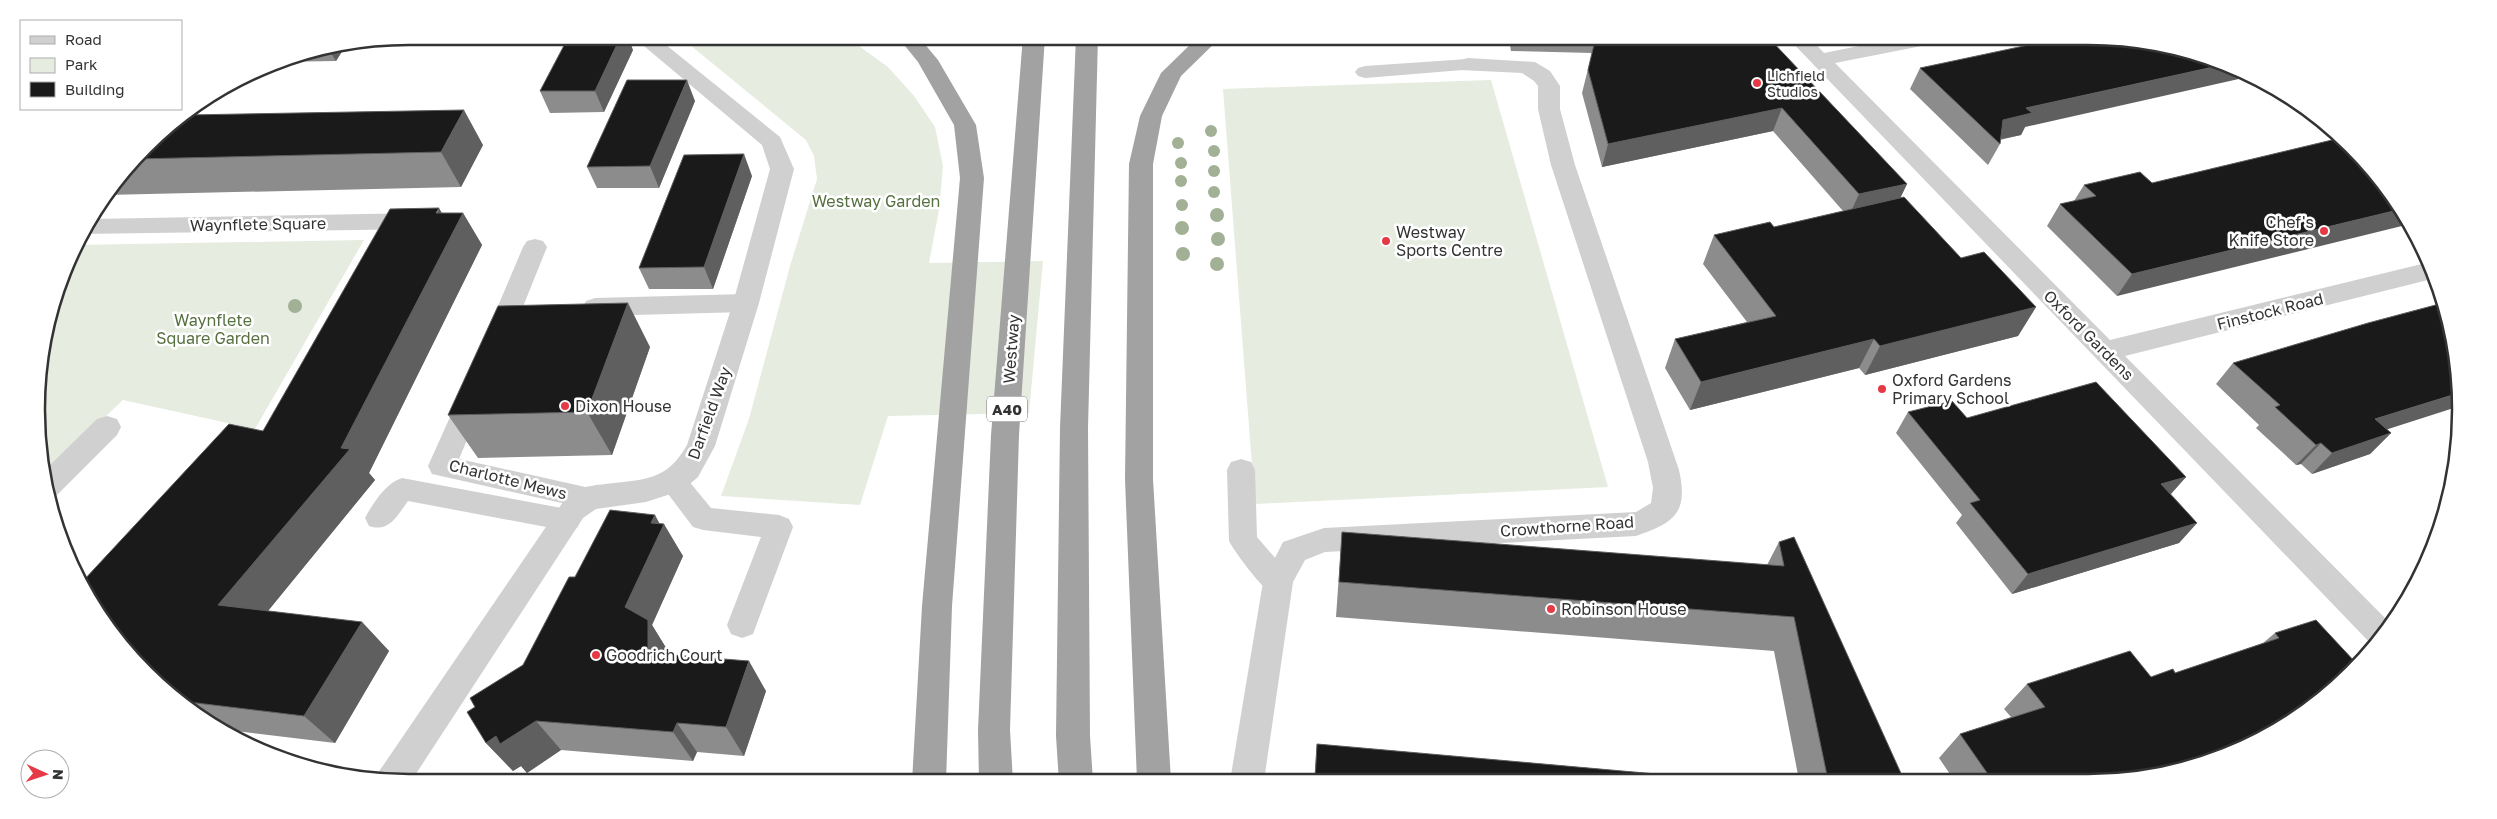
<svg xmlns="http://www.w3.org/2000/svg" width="2497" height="819" viewBox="0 0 2497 819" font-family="'Golos Text',sans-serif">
<rect width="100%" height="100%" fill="#fff"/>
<path fill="#e6ecdf" d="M679 36H845L888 67 914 96 935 127 943 166 939 210 929 263 1043 261 1029 413 888 416 860 505 721 496 749 419 790 266 817 179 814 156 806 140Z
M1367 36H1443L1444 43 1369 44Z
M1491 80 1608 487 1255 504 1223 89Z
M364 240 255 429 123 400 44 475 37 434 39 361 75 245Z"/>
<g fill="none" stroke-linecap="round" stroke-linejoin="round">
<path fill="#d0d0d0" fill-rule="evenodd" d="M1468 59 1475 61 1478 65 1475 69 1365 78 1358 76 1355 72 1358 68 1365 66Z
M535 239 543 241 547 247 510 339 506 346 497 348 488 346 484 339 523 247 527 241Z
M746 294 755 297 758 303 755 309 746 312 595 316 586 313 583 307 586 301 595 298Z
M472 387 481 390 485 397 459 459 599 490 603 498 599 506 589 509 432 474 428 466 459 397 463 390Z
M1241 459 1251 462 1255 470 1257 537 1288 573 1293 582 1288 591C1281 593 1276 595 1269 591 1260 586 1234 551 1229 541L1227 470 1231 462Z
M673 471 683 474 711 508 779 515 789 519 793 527 753 634 742 638 731 634 727 625 761 537 703 530 693 527 659 482 663 474Z
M402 478 567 509 577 512 581 520 577 528 567 531 408 501C397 516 389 533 369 526L365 518C373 503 386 483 402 478Z"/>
<path fill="#d0d0d0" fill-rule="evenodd" d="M422 213 431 215 434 221 431 227 422 229 81 234 91 219Z"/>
<path fill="#d0d0d0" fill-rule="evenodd" d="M632 36H655L780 137 794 169 759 303 715 446 698 477 683 490 646 502 596 509 583 518 410 783 376 779 380 770 563 502C568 498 573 493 578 490 586 486 596 485 605 484 644 479 666 482 687 445L733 303 770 169 762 145Z
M1786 36H1808L1824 53 1908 36H1952L1949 40 1942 42 1835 63 2110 340 2430 262 2436 278 2125 356 2390 623 2373 646Z
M1468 58 1535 62 1550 71 1560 86V109L1575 165 1679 470C1689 514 1673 523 1636 536L1325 552 1305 560 1293 582 1264 781H1230L1263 582 1283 542 1324 528 1636 512 1651 503 1653 488 1648 462 1551 165 1538 109V86L1534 81 1522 73 1460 70 1457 65 1460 60Z
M107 416 117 419 121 427 117 435 56 496 48 499 43 472 97 419Z"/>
<path fill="#a2a2a2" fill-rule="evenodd" d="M897 36H918L938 60 976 125 984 178 952 606 946 782H912L922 606 960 178 954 125 918 62Z
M1023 36H1045L1019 435 1010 730 1013 782H979L978 730 991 435Z
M1076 36H1098L1088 428 1090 736 1093 781 1059 782 1056 736 1060 428Z
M1199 36H1222L1181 76 1162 116 1153 164V479L1171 781H1137L1125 479 1129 164 1140 116 1161 73Z"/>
</g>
<g fill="#a2b095">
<circle cx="1211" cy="131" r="6"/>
<circle cx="1178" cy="143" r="6"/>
<circle cx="1214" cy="151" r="6"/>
<circle cx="1181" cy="163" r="6"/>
<circle cx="1214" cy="171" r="6"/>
<circle cx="1181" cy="181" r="6"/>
<circle cx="1214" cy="192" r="6"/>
<circle cx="1182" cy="205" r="6"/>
<circle cx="1217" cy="215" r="7"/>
<circle cx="1182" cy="228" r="7"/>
<circle cx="1218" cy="239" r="7"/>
<circle cx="1183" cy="254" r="7"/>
<circle cx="1217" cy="264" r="7"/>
<circle cx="295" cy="306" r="7"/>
</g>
<path fill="#8c8c8c" d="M1450 36H1767L1907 184 1900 198 1961 258 2036 307 2018 336 1865 375 1859 368 1690 410 1665 368 1675 339 1747 322 1703 264 1714 235 1774 227 1843 211 1773 131 1602 167 1582 93 1592 53 1511 51 1509 40 1451 43Z
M348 42 336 61 274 62 337 43Z
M633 50 604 112 550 113 540 91Z
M1920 68 2025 127 2021 135 2000 140V144L1988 165 1910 89Z
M695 101 659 188H597L587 167Z
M163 129 483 145 461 187 105 195 113 183Z
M2332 140 2117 296 2047 226 2060 204 2074 201 2084 185 2152 183Z
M752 176 713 289H649L639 268Z
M442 213H463L482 245 369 473 375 480 268 611 362 622 389 651 335 743 220 729 202 720 146 674 263 431Z
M650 347 612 455 478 458 448 415Z
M2233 363 2387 429 2391 433 2370 454 2312 474 2301 464 2296 465 2256 428 2259 425 2216 384Z
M1908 412 2186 477 2171 494 2197 523 2179 543 2012 594 1956 523 1962 515 1896 433Z
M660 523 683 556 652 625 668 651V655L766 691 744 756 697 752 693 761 561 750 527 773 521 766 513 771 486 743 475 707 523 665 575 577Z
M1342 532 1767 565 1779 542 1904 780H1799L1774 651 1336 617Z
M2275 633 2356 663 2136 780H1954L1939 758 1960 734 2011 717 2004 709 2027 684 2151 677 2175 673 2263 643Z
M1317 744 1724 780 1314 781Z"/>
<path fill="#5f5f5f" d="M621 36H628L633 50 604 112 595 91Z
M348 42 336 61 327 47 337 43Z
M2227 64 2252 76 2025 127 2021 135 1996 140 2003 120 2026 108Z
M687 80 695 101 659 188 650 166Z
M1782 108 1773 131 1602 167 1608 144Z
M464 110 483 145 461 187 441 152Z
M744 154 752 176 713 289 704 267Z
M1907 184 1896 207 1848 218 1859 194Z
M439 208 453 232 463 213 482 245 369 473 375 480 249 634 218 605 341 448Z
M2402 209 2410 224 2117 296 2132 274Z
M628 303 650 347 612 455 587 412Z
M2036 307 2018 336 1865 375 1880 346Z
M1874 339 1859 368 1690 410 1701 382Z
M2459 393 2460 406 2354 440 2375 419Z
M2391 433 2370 454 2312 474 2332 453Z
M2321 443 2301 464 2296 465 2316 445Z
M2186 477 2168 497 2161 484Z
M655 515 662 528 664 524 683 556 652 625 668 651V684L648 653 625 607 651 523Z
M2197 523 2179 543 2012 594 2028 574Z
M362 622 389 651 335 743 304 716Z
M749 661 766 691 744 756 726 727Z
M536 721 561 750 527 773 521 766 513 771 486 743 496 736Z
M677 723 697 752 693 761 673 732Z"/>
<path fill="#1a1a1a" stroke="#5f5f5f" d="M569 36H621L595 91H540Z
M1596 36H1767L1907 184 1859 194 1782 108 1608 144 1588 70Z
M2071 36H2088L2161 43 2227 64 2026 108 2032 113 2003 120 2000 144 1920 68Z
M627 80H687L650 166 587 167Z
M464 110 441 152 135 159 163 129 186 115Z
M2332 140 2335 142 2344 140 2352 146 2398 202 2402 209 2132 274 2060 204 2096 196 2084 185 2140 172 2152 183Z
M744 154 704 267 639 268 684 155Z
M1904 197 1961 258 1984 252 2036 307 1880 346 1874 339 1701 382 1675 339 1776 316 1714 235 1770 222 1774 227Z
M439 208 436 213H463L341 448 350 449 218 605 362 622 304 716 180 701 146 674 99 617 83 581 229 424 263 431 390 209Z
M628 303 587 412 448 415 498 306Z
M2443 303 2454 337 2459 393 2375 419 2391 433 2332 453 2321 443 2316 445 2275 407 2280 405 2233 363 2368 323Z
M2096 382 2186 477 2161 484 2197 523 2028 574 1970 503 1980 500 1908 412 1952 401 1967 418Z
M610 510 655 515 651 523 664 524 625 607 648 620V653L749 661 726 727 677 723 673 732 536 721 500 744 496 736 486 743 467 712 475 707 470 698 523 665 569 577H575Z
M1342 532 1784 566 1779 542 1794 537 1904 780H1828L1794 617 1339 582Z
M2316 620 2356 663 2360 662 2351 674 2253 744 2136 780H1992L1960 734 2045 707 2027 684 2130 651 2151 677 2173 669 2175 673 2279 638 2275 633Z
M1317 744 1724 780 1315 781Z"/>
<g fill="#e63946" stroke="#fff" stroke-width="2">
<circle cx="1757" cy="83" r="5"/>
<circle cx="2324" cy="231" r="5"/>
<circle cx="1386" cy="241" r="5"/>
<circle cx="1882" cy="389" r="5"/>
<circle cx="565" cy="406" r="5"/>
<circle cx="1551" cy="609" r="5"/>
<circle cx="596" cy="655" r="5"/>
</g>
<g text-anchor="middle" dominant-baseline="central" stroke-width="5" stroke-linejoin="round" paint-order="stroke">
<g font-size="14" fill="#333" stroke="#fff" text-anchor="start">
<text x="1767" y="75">Lichfield<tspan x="1767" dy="16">Studios</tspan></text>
</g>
<rect fill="#fff" stroke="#707070" stroke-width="1" x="987" y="396.5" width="40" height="25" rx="4"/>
<g font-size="15" font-weight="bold" fill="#333">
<text x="1007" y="409">A40</text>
</g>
<g font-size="16" fill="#56703f" stroke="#fff">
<text x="876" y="201">Westway Garden</text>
<text x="213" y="320">Waynflete<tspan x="213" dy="18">Square Garden</tspan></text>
</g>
<g font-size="16" fill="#333" stroke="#fff" text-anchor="start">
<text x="2314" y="222" text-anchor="end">Chef's<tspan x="2314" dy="18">Knife Store</tspan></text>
<text x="1396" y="232">Westway<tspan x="1396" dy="18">Sports Centre</tspan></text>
<text x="1892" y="380">Oxford Gardens<tspan x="1892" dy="18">Primary School</tspan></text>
<text x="575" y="406">Dixon House</text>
<text x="1561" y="609">Robinson House</text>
<text x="606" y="655">Goodrich Court</text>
</g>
<g font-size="16" fill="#333" stroke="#fff">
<text transform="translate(258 224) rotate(-1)">Waynflete Square</text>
<text transform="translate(2270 311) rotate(-14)">Finstock Road</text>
<text transform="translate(2089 335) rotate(45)">Oxford Gardens</text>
<text transform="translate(1011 349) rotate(-86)">Westway</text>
<text transform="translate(709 413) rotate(-70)">Darfield Way</text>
<text transform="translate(508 479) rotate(14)">Charlotte Mews</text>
<text transform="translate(1567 526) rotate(-4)">Crowthorne Road</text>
</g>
</g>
<path d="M0 0H2497V819H0ZM409 45H2088A364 364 0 0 1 2452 409V410A364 364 0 0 1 2088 774H409A364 364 0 0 1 45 410V409A364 364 0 0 1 409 45Z" fill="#fff" fill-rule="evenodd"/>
<path fill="none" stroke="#333" stroke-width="2.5" d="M409 45H2088A364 364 0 0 1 2452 409V410A364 364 0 0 1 2088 774H409A364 364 0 0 1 45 410V409A364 364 0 0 1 409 45Z"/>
<rect x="20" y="20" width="162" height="90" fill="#ffffff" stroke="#adadad"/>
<rect x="30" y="36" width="25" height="8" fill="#d0d0d0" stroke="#adadad"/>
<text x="65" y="45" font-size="15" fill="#333333">Road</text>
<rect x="30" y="58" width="25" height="15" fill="#e6ecdf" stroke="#adadad"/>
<text x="65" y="70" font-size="15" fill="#333333">Park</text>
<rect x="30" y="82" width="25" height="15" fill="#1a1a1a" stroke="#adadad"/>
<text x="65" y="95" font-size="15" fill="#333333">Building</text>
<g transform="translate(45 774) rotate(93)"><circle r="24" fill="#ffffff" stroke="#adadad"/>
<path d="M0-4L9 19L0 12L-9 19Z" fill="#e63946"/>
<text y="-8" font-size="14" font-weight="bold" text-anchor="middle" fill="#333333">N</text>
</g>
</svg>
